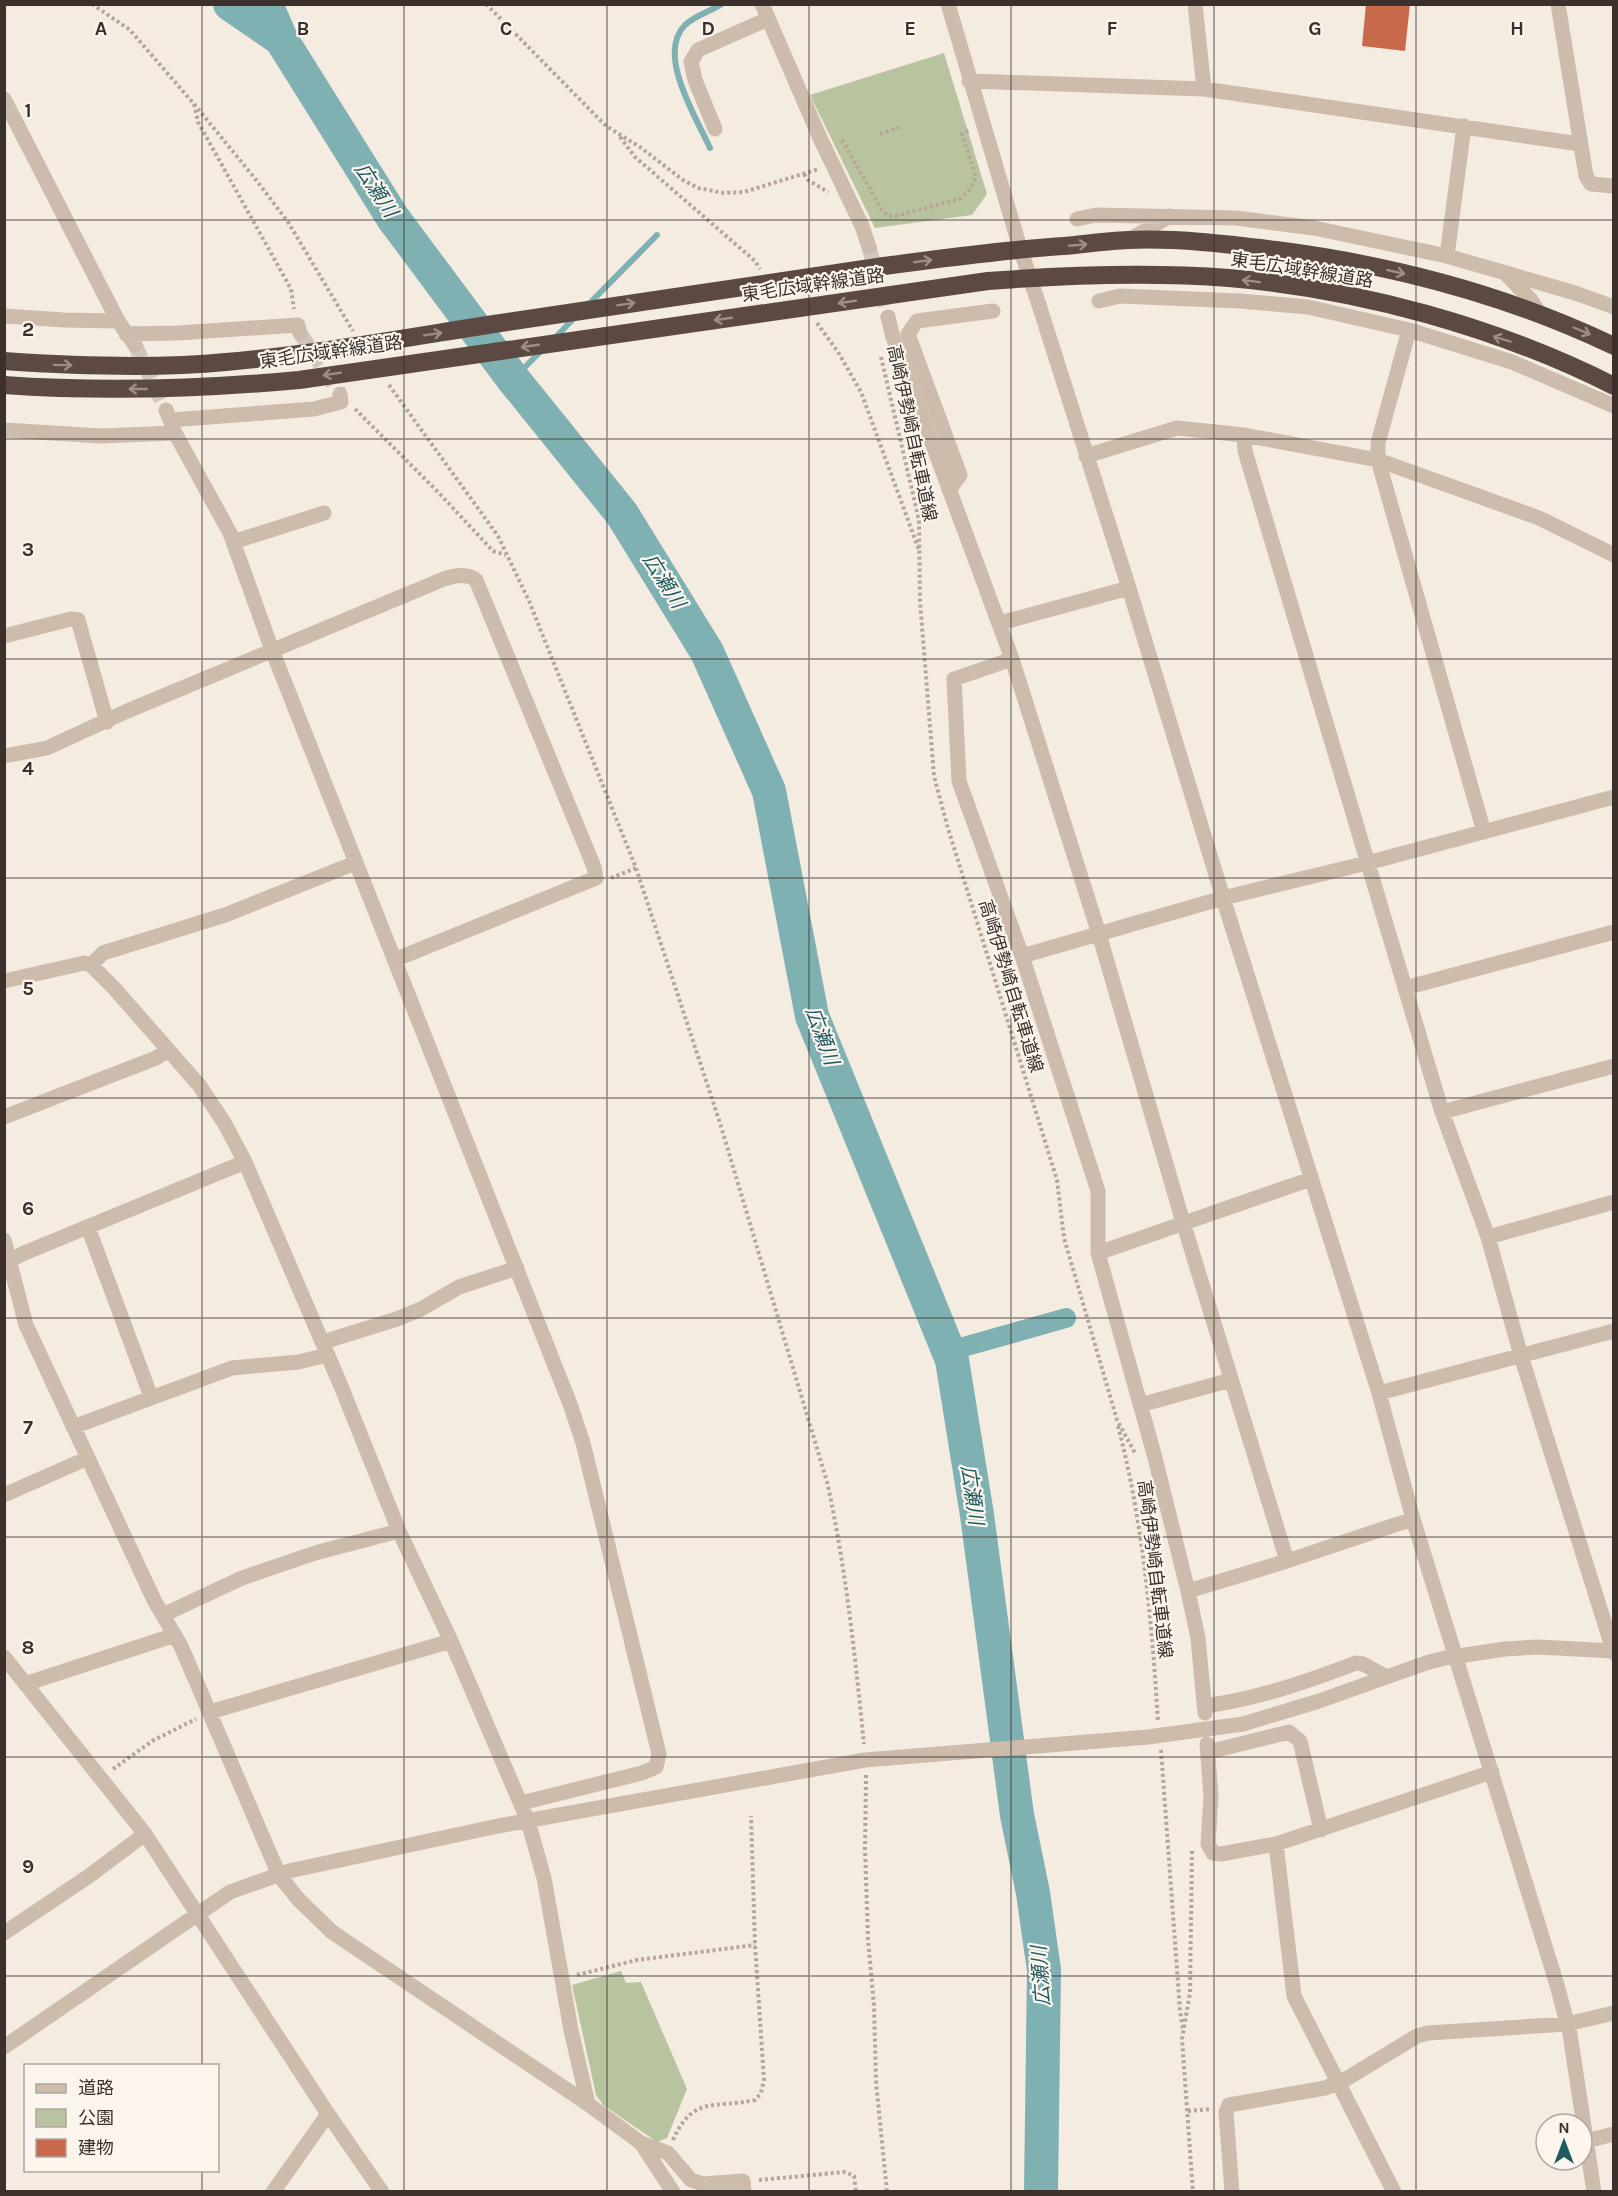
<svg xmlns="http://www.w3.org/2000/svg" width="1618" height="2196" viewBox="0 0 1618 2196" font-family="Karla,'Noto Sans JP',sans-serif">
<rect width="100%" height="100%" fill="#f4ebe1"/>
<path fill="#b8c4a0" d="M944 53 987 194 972 215 875 228 810 95Z
M621 1971 626 1983 641 1982 687 2089 667 2138 657 2142 603 2105 596 2095 572 1985Z"/>
<g fill="none" stroke-linecap="round" stroke-linejoin="round">
<path stroke="#7fb0b2" stroke-width="6" d="M710 148C696 117 656 54 685 25 694 16 711 11 722 4
M588 305 657 235
M554 339 576 316
M513 379 542 350"/>
<path stroke="#7fb0b2" stroke-width="20" d="M949 1351 1066 1318"/>
<path stroke="#7fb0b2" stroke-width="34" d="M230 4 281 39
M266 4 281 39 393 218 513 379 622 514 707 652 769 791 812 1016 952 1360 977 1515 1017 1815 1033 1893 1044 1970 1041 2192"/>
</g>
<path fill="#c8694b" d="M1366 4H1410L1405 51 1362 46Z"/>
<g fill="none" stroke-linecap="round" stroke-linejoin="round">
<path stroke="#cfc6bd" stroke-width="15" stroke-dasharray="15 8" stroke-linecap="butt" d="M869 247 888 317
M300 333 340 394
M135 345 166 410"/>
<path stroke="#b9a596" stroke-width="4" stroke-dasharray="3 3" stroke-linecap="butt" d="M92 4 130 30 194 104 253 176 288 222 353 331
M486 4 606 126 640 147 683 180 698 188 724 193 744 192 819 169
M194 104 198 122 291 289 294 309
M880 134 901 127
M620 137 635 157 755 261 760 269
M842 140 882 210 889 216H896L960 199 969 190 976 177 962 134 969 130
M804 174 808 180 828 192
M817 323 838 352 861 392 919 550
M881 357 919 520 920 601 934 776 947 825 1057 1180 1064 1238 1117 1420 1135 1453
M389 385 498 536 529 601 636 868 720 1123 827 1482C846 1568 855 1656 864 1744
M355 409 438 492 493 551 506 555
M611 878 636 868
M1118 1426C1143 1522 1152 1623 1158 1722
M1161 1750 1180 2010 1183 2030
M113 1769 152 1741 196 1719
M866 1775 865 1848 868 1939 874 2006 876 2082 887 2192
M1192 1851 1190 1993 1182 2039 1193 2192
M577 1975 637 1960 755 1945
M1188 2111 1212 2109
M673 2140C693 2095 714 2109 755 2100L761 2093 764 2080 755 1945 751 1816
M759 2180 845 2172 854 2176 856 2192"/>
<path stroke="#cdbbac" stroke-width="15" d="M762 4 820 138 862 226 869 247
M948 4 1020 248 1040 308 1129 588 1223 898 1379 1393 1413 1519 1557 1985 1570 2034 1594 2192
M1195 4 1204 89
M1558 4 1586 176 1591 184 1614 186
M969 81 1204 89 1580 144
M4 99 118 321 135 345
M715 129 695 80 691 62 698 50 768 19
M1077 219 1096 215 1236 218 1314 228 1447 256 1575 293 1614 307
M1129 240 1170 216
M1447 256 1464 126
M1507 275 1531 300 1540 314
M1099 301 1120 296 1240 301 1308 307 1409 330 1512 362 1614 406
M4 316 64 320 118 321
M888 317 893 337 1012 659 1099 934 1183 1222 1287 1561 1413 1519
M1409 330 1378 443V460L1484 832
M126 334 178 333 298 325 300 333
M166 410 175 433 230 533 272 650 570 1404 583 1443 659 1754 656 1767 642 1773 521 1803
M171 420 314 409 341 402 340 394
M4 430 101 436 175 433
M1244 435 1245 451 1442 1112 1488 1237 1521 1356 1614 1653
M1086 456 1177 428 1244 435 1378 460 1539 518 1614 555
M949 490 960 475 908 334 917 321 993 311
M233 542 324 513
M1000 623 1129 588
M4 636 71 619 78 620 107 722
M1012 659 954 679 959 781 1022 956 1098 1191V1253L1154 1454 1188 1591 1198 1638 1205 1713
M4 756 47 748 125 712 415 591C432 585 460 567 476 580L594 867 596 878 394 960
M1022 956 1223 898 1367 863 1614 797
M91 965 103 953 225 915 355 863
M4 981 71 966 84 963 91 965 114 988 199 1085 225 1124 245 1162 341 1386 399 1531 451 1641 528 1821 544 1878 571 2030 588 2104
M1405 988 1614 932
M1442 1112 1614 1066
M4 1117 156 1058 168 1050
M88 1227 151 1397
M1488 1237 1614 1202
M4 1240 26 1325 155 1602 181 1646 279 1875 298 1899 332 1932 588 2104 641 2143 668 2153 691 2180 703 2184 743 2181 744 2192
M1098 1253 1311 1179
M4 1264 22 1254 245 1162
M323 1342 397 1319 421 1309 459 1287 517 1268
M1379 1393 1614 1331
M1140 1405 1231 1380
M73 1427 232 1368 298 1362 328 1355
M4 1495 88 1458
M1188 1591 1287 1561
M163 1615 242 1578 315 1553 399 1531
M4 1657 145 1834 328 2114 382 2192
M25 1684 175 1635
M1204 1706C1257 1699 1306 1682 1356 1663L1363 1664 1387 1677
M210 1712 451 1641
M1207 1744 1211 1796 1208 1844 1213 1853 1221 1854 1276 1844 1492 1772
M1208 1752 1289 1732 1300 1741 1321 1830
M1276 1844 1294 1996 1394 2192
M4 1933 89 1876 145 1834
M4 2047 230 1892 289 1871 498 1826 865 1760 1148 1737 1243 1724 1319 1701 1426 1663 1445 1658 1505 1649 1538 1647 1614 1651
M1586 2141 1614 2134
M641 2143 673 2192
M273 2192 328 2114
M1232 2192 1226 2112 1229 2105 1325 2088 1346 2079 1417 2036 1428 2033 1567 2024 1614 2013"/>
<path stroke="#5c4a42" stroke-width="18" d="M4 361C77 366 153 369 226 362 316 354 405 338 494 324 624 305 754 285 884 266 944 258 1003 250 1063 246 1085 244 1107 241 1128 240 1177 238 1227 244 1276 250 1393 265 1507 295 1614 346
M4 385C103 392 201 389 299 380L988 281C1067 275 1149 272 1229 278 1359 289 1497 327 1614 386"/>
</g>
<defs><path id="oneway-shaft" d="M-6 0H5M1.5-3L5.5 0L1.5 3" fill="none" stroke-width="1.6" stroke-linecap="round" stroke-linejoin="round" transform="scale(1.5)"/></defs>
<g stroke="#9c8e87">
<use href="#oneway-shaft" transform="translate(1078 245) rotate(-5)"/>
<use href="#oneway-shaft" transform="translate(923 261) rotate(-8)"/>
<use href="#oneway-shaft" transform="translate(1396 272) rotate(13)"/>
<use href="#oneway-shaft" transform="translate(1251 281) rotate(-173)"/>
<use href="#oneway-shaft" transform="translate(847 302) rotate(172)"/>
<use href="#oneway-shaft" transform="translate(626 304) rotate(-9)"/>
<use href="#oneway-shaft" transform="translate(723 319) rotate(172)"/>
<use href="#oneway-shaft" transform="translate(1582 331) rotate(23)"/>
<use href="#oneway-shaft" transform="translate(433 334) rotate(-9)"/>
<use href="#oneway-shaft" transform="translate(1502 339) rotate(-163)"/>
<use href="#oneway-shaft" transform="translate(530 346) rotate(172)"/>
<use href="#oneway-shaft" transform="translate(63 365) rotate(1)"/>
<use href="#oneway-shaft" transform="translate(332 374) rotate(171)"/>
<use href="#oneway-shaft" transform="translate(138 389) rotate(180)"/>
</g>
<path fill="none" stroke="#3b302b" stroke-width="1.5" stroke-opacity="0.55" d="M202 4V2066M404 4V2192M607 4V2192M809 4V2192M1011 4V2192M1214 4V2192M1416 4V2192M4 220H1614M4 439H1614M4 659H1614M4 878H1614M4 1098H1614M4 1318H1614M4 1537H1614M4 1757H1614M4 1976H1614M202 2170V2192"/>
<g text-anchor="middle" dominant-baseline="central" stroke-width="4.5" stroke-linejoin="round" paint-order="stroke">
<g font-size="18" fill="#3b302b" stroke="#fbf5ee">
<text transform="translate(1302 270) rotate(9)">東毛広域幹線道路</text>
<text transform="translate(813 285) rotate(-8)">東毛広域幹線道路</text>
<text transform="translate(331 352) rotate(-8)">東毛広域幹線道路</text>
<text transform="translate(912 433) rotate(78)">高崎伊勢崎自転車道線</text>
<text transform="translate(1011 986) rotate(73)">高崎伊勢崎自転車道線</text>
<text transform="translate(1155 1569) rotate(83)">高崎伊勢崎自転車道線</text>
</g>
<g font-size="20" font-style="italic" fill="#1f5a5e" stroke="#fbf5ee">
<text transform="translate(376 190) rotate(57)">広瀬川</text>
<text transform="translate(664 581) rotate(58)">広瀬川</text>
<text transform="translate(822 1036) rotate(70)">広瀬川</text>
<text transform="translate(972 1495) rotate(82)">広瀬川</text>
<text transform="translate(1041 1976) rotate(-94)">広瀬川</text>
</g>
</g>
<g font-size="20" text-anchor="middle" font-weight="bold" fill="#3b302b" stroke="#fbf5ee" stroke-width="4.5" stroke-linejoin="round" paint-order="stroke">
<text x="101" y="35">A</text>
<text x="303" y="35">B</text>
<text x="506" y="35">C</text>
<text x="708" y="35">D</text>
<text x="910" y="35">E</text>
<text x="1112" y="35">F</text>
<text x="1315" y="35">G</text>
<text x="1517" y="35">H</text>
<text x="28" y="117">1</text>
<text x="28" y="336">2</text>
<text x="28" y="556">3</text>
<text x="28" y="775">4</text>
<text x="28" y="995">5</text>
<text x="28" y="1215">6</text>
<text x="28" y="1434">7</text>
<text x="28" y="1654">8</text>
<text x="28" y="1873">9</text>
</g>
<rect width="1618" height="2196" fill="none" stroke="#3b302b" stroke-width="12"/>
<rect x="24" y="2064" width="195" height="108" fill="#fbf5ee" stroke="#aea6a0" stroke-width="1.5"/>
<rect x="36" y="2084" width="30" height="9" fill="#cdbbac" stroke="#aea6a0" stroke-width="1.5"/>
<text x="78" y="2094" font-size="18" fill="#3b302b">道路</text>
<rect x="36" y="2109" width="30" height="18" fill="#b8c4a0" stroke="#aea6a0" stroke-width="1.5"/>
<text x="78" y="2124" font-size="18" fill="#3b302b">公園</text>
<rect x="36" y="2139" width="30" height="18" fill="#c8694b" stroke="#aea6a0" stroke-width="1.5"/>
<text x="78" y="2154" font-size="18" fill="#3b302b">建物</text>
<g transform="translate(1564 2142)"><circle r="28" fill="#fbf5ee" stroke="#aea6a0" stroke-width="1.5"/>
<path d="M0-4.5L10 22L0 15L-10 22Z" fill="#1f5a5e"/>
<text y="-9" font-size="16" font-weight="bold" text-anchor="middle" fill="#3b302b">N</text>
</g>
</svg>
